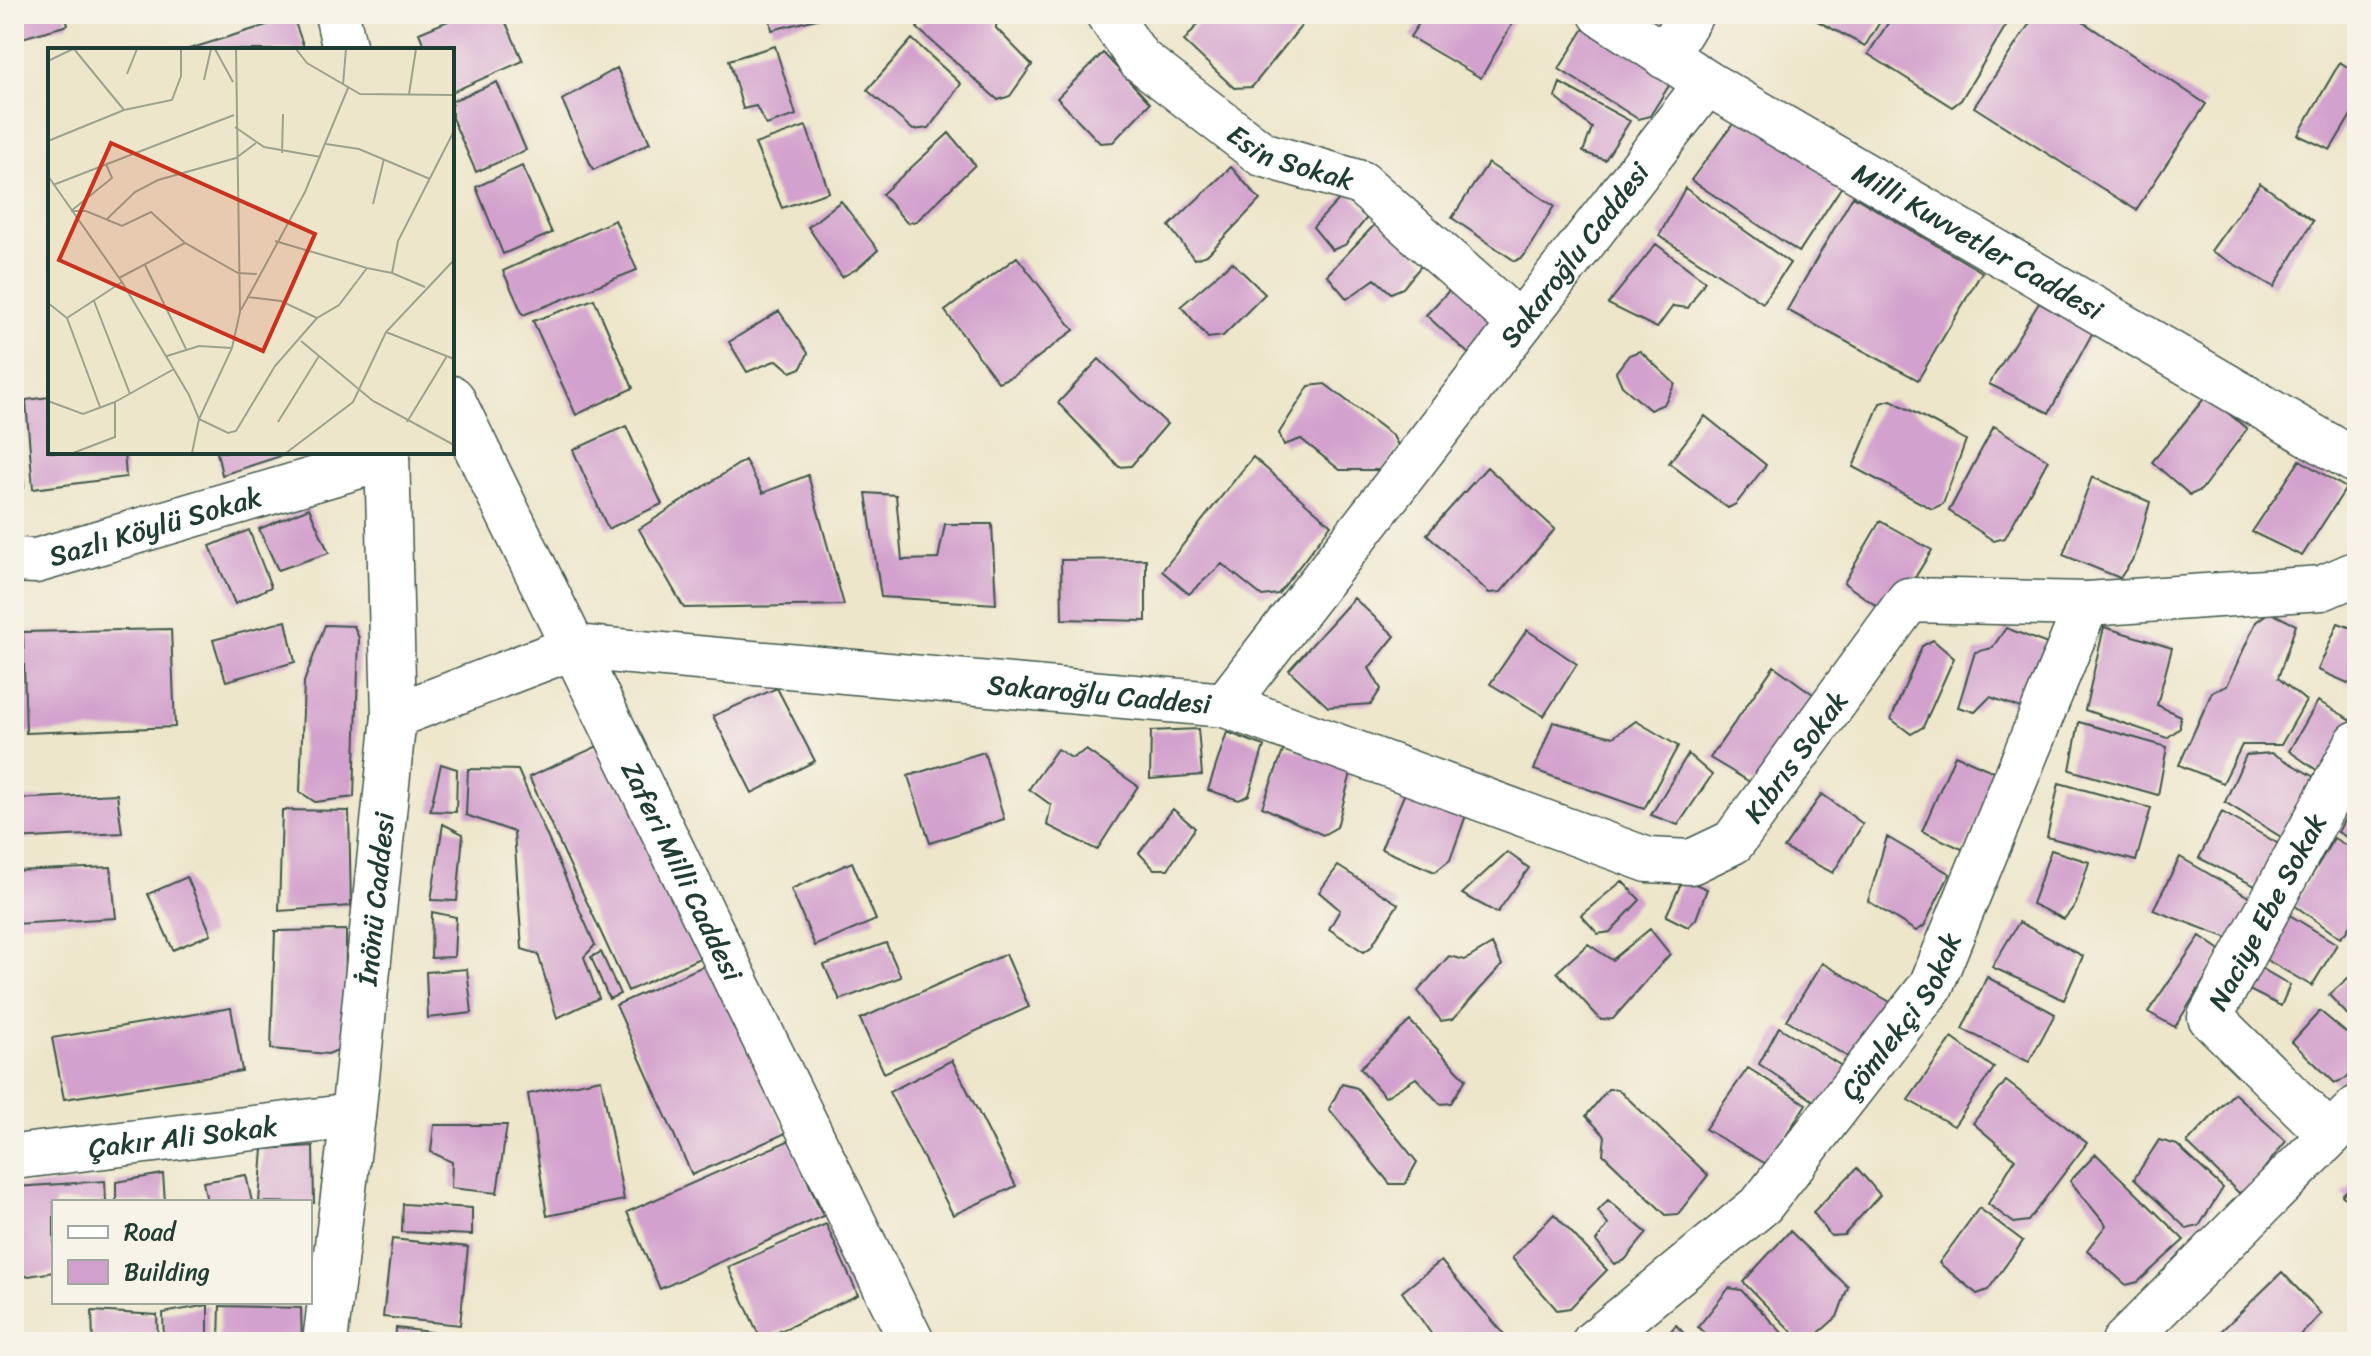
<svg xmlns="http://www.w3.org/2000/svg" width="2371" height="1356" viewBox="0 0 2371 1356" font-family="Sriracha,sans-serif">
<rect width="100%" height="100%" fill="#f7f3e8"/>
<filter id="ink" filterUnits="userSpaceOnUse"><feTurbulence type="fractalNoise" baseFrequency=".0125" numOctaves="2"/><feDisplacementMap in="SourceGraphic" scale="16" xChannelSelector="R" yChannelSelector="G"/><feConvolveMatrix kernelMatrix="1 2 1 2 8 2 1 2 1" color-interpolation-filters="sRGB"/></filter>
<filter id="wash" filterUnits="userSpaceOnUse"><feTurbulence type="fractalNoise" baseFrequency=".006" numOctaves="4" result="noise"/><feDisplacementMap in="SourceGraphic" scale="32" xChannelSelector="R" yChannelSelector="G"/><feGaussianBlur stdDeviation="1.8" result="paint"/><feColorMatrix in="noise" values="0 0 0 0 0 0 0 0 0 0 0 0 0 0 0 0 0 1.4 0 .05"/><feComposite in="paint" operator="in"/></filter>
<g filter="url(#wash)">
<rect width="100%" height="100%" fill="#ede6ca"/>
<g id="blocks">
<path fill="#d3a1cd" d="M14 14H65L68 25 15 40Z
M465 14H502L523 61 452 92V50H426L419 33Z
M769 14H832L833 15 772 30Z
M930 14H997L996 28 1032 65 1010 96 998 100 917 28Z
M1206 14H1311L1252 87 1234 88 1184 41Z
M1425 14H1518L1481 78 1410 37Z
M1804 14H1885L1865 46Z
M1894 14H2013L1961 100 1952 107 1868 54Z
M2036 14H2071L2206 104 2136 210 1974 107Z
M293 17 305 50H189V49Z
M1586 25 1675 76 1650 116 1638 119 1559 69Z
M912 39 961 84 929 128 913 130 867 90Z
M775 46 796 115 766 125 756 106 743 109 729 60Z
M1103 53 1150 103 1113 142 1100 143 1057 98Z
M2340 62 2357 74V105L2330 150 2298 135Z
M617 68 650 143 593 170 562 100Z
M497 82 526 150 476 172 452 118V101Z
M1560 83 1630 121 1605 160 1583 152 1592 128 1555 97Z
M1745 108 1846 180 1799 252 1691 180Z
M806 126 829 192 782 208 755 144Z
M949 133 975 165 917 221 907 223 882 194Z
M1488 163 1554 206 1524 256 1515 261 1452 218Z
M522 166 552 233 503 254 476 187Z
M1231 167 1260 200 1207 255 1194 259 1169 226Z
M2260 183 2313 221 2274 287 2211 251Z
M1685 188 1790 263 1763 303 1659 236Z
M1347 191 1370 214 1345 245 1332 250 1313 227Z
M1853 196 1982 272 1918 380 1787 310Z
M841 201 878 250 858 268 842 277 808 227Z
M1381 218 1425 261 1403 288 1391 293 1375 279 1347 299 1327 275Z
M615 220 637 270 523 315 503 271Z
M1656 244 1705 281 1688 308 1673 306 1657 328 1608 304Z
M1017 257 1074 330 1013 376 998 382 945 311Z
M1232 262 1265 294 1223 336 1208 338 1181 306Z
M1461 278 1508 324 1472 357 1426 315Z
M594 299 633 388 576 415 533 321Z
M2039 303 2093 332 2049 413 1989 384Z
M779 311 808 353 801 368 791 372 777 360 747 372 729 342Z
M1640 351 1675 384 1664 404 1650 410 1622 386 1616 372 1629 355Z
M1099 359 1167 424 1131 466 1119 467 1058 403Z
M1325 384 1393 436 1399 447 1384 470H1340L1301 439 1284 445 1279 433 1309 386Z
M2207 395 2247 429 2201 490 2190 495 2152 462Z
M50 397V452H124L126 477 33 489 26 400Z
M1891 400 1966 440 1943 504 1932 509 1853 467 1880 403Z
M14 404H16L24 488 14 489Z
M1705 416 1766 465 1736 504 1728 508 1669 463Z
M626 426 662 504 608 529 573 450Z
M1994 426 2048 460 2005 538 1994 541 1949 511Z
M217 452H290V453L222 475Z
M1253 457 1331 525 1278 594 1262 596 1222 564 1189 594 1162 571Z
M745 460 763 493 808 475 844 605 684 608 639 529Z
M2300 460 2346 488 2302 556 2252 532Z
M1487 467 1555 529 1501 592 1489 593 1427 534Z
M2092 477 2150 502 2135 556 2120 578 2063 555Z
M866 493 896 495 902 560 938 559 945 524H992L996 604 881 597Z
M309 508 329 553 278 570 259 529Z
M1880 521 1932 550 1896 608 1888 614 1844 583Z
M249 530 271 587 235 604 210 546Z
M1146 559V621L1062 619 1061 560Z
M1354 598 1395 636 1369 668 1381 689 1371 704 1328 707 1289 670Z
M2269 612 2296 625 2278 678 2306 701 2281 745H2242L2223 783 2179 765 2212 692 2227 686 2256 622Z
M286 621 295 662 226 681 213 640Z
M2338 623 2357 630V687L2318 670Z
M325 625 354 626 359 638 354 797 315 802 300 792 304 682Z
M2104 627 2172 648 2157 705 2180 716V728L2167 738 2085 710Z
M2006 628 2050 645 2021 708 1990 697 1975 712 1958 707 1975 652 1992 648Z
M171 629 175 727 26 733 23 632Z
M1527 630 1577 664 1544 716 1490 684Z
M1933 640 1954 658 1923 727 1911 734 1891 719 1922 646Z
M1774 666 1828 705 1768 793 1710 758Z
M777 688 815 761 752 793 713 716Z
M2318 701 2355 722 2321 773 2289 751Z
M1636 721 1678 746 1644 809 1534 770 1553 722 1613 737Z
M2079 722 2167 747 2158 795 2070 770Z
M1198 729 1202 775 1150 779 1151 731Z
M1227 732 1264 746 1249 795 1239 800 1208 790Z
M609 741 704 956 628 991 529 777Z
M1285 746 1352 769 1337 827 1323 835 1262 807Z
M1057 749 1072 758 1086 750 1138 786 1097 850 1047 825 1051 805 1029 789Z
M984 752 1004 819 930 843 908 776Z
M2272 753 2321 781 2286 840 2225 802 2246 755Z
M1688 754 1712 775 1678 825 1651 815Z
M1955 755 1999 774 1964 850 1922 831Z
M441 764 457 769 456 812 430 811Z
M468 769 518 770 595 945 584 957 599 998 557 1018 538 954 522 949 514 832 466 815Z
M1410 781 1470 804 1450 860 1435 872 1381 849Z
M2059 783 2151 808 2136 861 2047 837Z
M117 794 122 833 14 839V799Z
M1822 794 1863 824 1833 873 1784 848Z
M2357 796V843L2338 832Z
M1173 809 1195 828 1168 869H1154L1139 853Z
M282 810 349 811 351 906 279 911Z
M2222 812 2286 848 2265 891 2199 858Z
M443 824 463 834 457 901 431 900Z
M1887 837 1950 874 1924 926 1916 931 1868 901Z
M2334 838 2357 852V914L2346 932 2340 938 2294 905Z
M2051 850 2089 862 2076 904 2064 919 2032 904Z
M1507 852 1529 868 1497 913 1462 894Z
M2180 857 2257 902 2236 941 2153 910Z
M852 862 876 920 815 946 791 889Z
M1338 866 1398 904 1371 947 1364 952 1329 929 1340 910 1319 892Z
M111 867 116 918 14 924V871Z
M187 877 211 934 173 950 148 894Z
M1683 879 1707 889 1696 919 1688 927 1666 916Z
M1622 881 1640 900 1610 932 1598 934 1581 915Z
M432 912 456 917 454 957 431 958Z
M2288 914 2337 944 2312 986 2260 956Z
M2019 922 2083 956 2064 1000 1992 967Z
M1650 929 1670 954 1613 1019 1601 1020 1557 972 1588 944 1612 960Z
M346 930 345 1047 328 1054 271 1049 275 931Z
M2200 936 2222 951 2175 1027 2148 1012Z
M886 943 901 977 840 1000 824 965Z
M1492 944 1502 965 1453 1019 1441 1021 1418 991 1449 956 1465 960Z
M601 952 620 994 609 999 591 957Z
M1006 954 1029 1007 884 1073 860 1019Z
M710 963 786 1133 692 1175 616 1005Z
M1822 963 1892 1003 1856 1062 1787 1020Z
M2254 964 2290 985 2281 1006 2243 987Z
M467 969 472 1013 428 1018 426 972Z
M2357 970V1025L2329 995Z
M1987 977 2055 1014 2029 1062 1962 1029Z
M231 1008 242 1071 64 1099 52 1038Z
M2320 1011 2357 1042V1065L2347 1078 2335 1083 2292 1042Z
M1410 1021 1466 1079 1451 1103 1440 1104 1416 1078 1385 1097 1360 1068Z
M1779 1027 1848 1070 1820 1105 1759 1064Z
M1952 1038 1994 1068 1954 1126 1908 1100Z
M952 1060 1016 1186 953 1215 889 1092Z
M1748 1068 1806 1104 1768 1165 1705 1129Z
M601 1079 624 1200 547 1216 528 1094Z
M2006 1081 2087 1143 2028 1221 2014 1223 1988 1204 2015 1159 1973 1123Z
M1342 1084 1357 1088 1417 1162 1405 1184H1390L1329 1109Z
M1608 1089H1618L1708 1175 1678 1214 1666 1215 1603 1154 1605 1136 1586 1116Z
M2234 1093 2286 1141 2248 1189 2239 1193 2187 1143Z
M434 1125H507L497 1193 451 1188 452 1162 431 1152Z
M790 1140 823 1216 660 1289 627 1212Z
M2159 1140 2177 1145 2223 1188 2199 1226 2187 1229 2134 1179Z
M313 1146 314 1203 259 1202 263 1149Z
M2096 1154 2184 1240 2138 1282 2126 1285 2087 1250 2106 1225 2070 1181Z
M1857 1168 1880 1195 1844 1235 1831 1236 1813 1212Z
M163 1174 165 1202H116V1182Z
M246 1175 252 1202H207L203 1182Z
M105 1181 106 1202H54V1272L22 1277 16 1187Z
M2357 1181V1210L2342 1195Z
M1608 1200 1647 1233 1625 1260 1614 1264 1596 1241 1608 1225 1598 1211Z
M403 1204 472 1208V1235L402 1232Z
M1979 1208 2023 1241 1988 1290 1977 1294 1939 1263Z
M1554 1214 1607 1270 1570 1308 1557 1310 1512 1258Z
M826 1224 858 1295 761 1340 728 1267Z
M1790 1231 1848 1287 1837 1317 1813 1338 1800 1340 1743 1282Z
M392 1239 468 1247 460 1325 383 1317Z
M1441 1261 1511 1342H1437L1402 1292Z
M2282 1272 2321 1314 2294 1342H2221L2216 1336Z
M1729 1288 1741 1290 1791 1342H1713L1698 1327Z
M208 1305V1342H164L163 1313Z
M220 1306 301 1308 302 1342H219Z
M92 1311 157 1315 158 1342H93Z
M1676 1325 1692 1342H1661Z
M396 1328 455 1335V1342H395Z"/>
</g>
</g>
<g filter="url(#ink)">
<use href="#blocks" fill-opacity="0" stroke="#3e564a" stroke-width="2"/>
<g fill="none" stroke-linecap="round" stroke-linejoin="round">
<g stroke="#3e564a" stroke-width="47">
<g id="minor">
<path d="M337 14 345 50"/>
<path id="s1" d="M1108 14 1139 59 1262 154 1361 183 1520 324"/>
<path d="M1665 57 1691 14"/>
<path id="s2" d="M452 398 912 1342"/>
<path id="s3" d="M14 560 36 561 387 458"/>
<path id="s4" d="M1225 705 1648 860 1691 862 1733 842 1909 600 2087 604 2322 588 2357 573"/>
<path id="s5" d="M394 716 574 647 1225 705 1707 83"/>
<path id="s6" d="M2330 1135 2210 1017 2357 743"/>
<path id="s7" d="M14 1157 353 1116"/>
<path id="s8" d="M325 1342 353 1116 394 716 387 452"/>
<path id="s9" d="M1594 1342 1762 1204 1931 986 2087 604"/>
<path d="M2124 1342 2357 1108"/>
</g>
</g>
<g stroke="#3e564a" stroke-width="47">
<g id="major">
<path id="s10" d="M1601 14 1707 83 2357 462"/>
</g>
</g>
<use href="#minor" stroke="#fff" stroke-width="44"/>
<use href="#major" stroke="#fff" stroke-width="44"/>
</g>
</g>
<g text-anchor="middle" dominant-baseline="central" stroke-width="8" stroke-linejoin="round" paint-order="stroke">
<g font-size="28" fill="#1f3d34" stroke="#f7f3e8">
<text stroke="none"><textPath href="#s1" startOffset="238">Esin Sokak</textPath></text>
<text stroke="none"><textPath href="#s10" startOffset="440">Milli Kuvvetler Caddesi</textPath></text>
<text stroke="none"><textPath href="#s5" startOffset="1416">Sakaroğlu Caddesi</textPath></text>
<text stroke="none"><textPath href="#s3" startOffset="146">Sazlı Köylü Sokak</textPath></text>
<text stroke="none"><textPath href="#s5" startOffset="720">Sakaroğlu Caddesi</textPath></text>
<text stroke="none"><textPath href="#s4" startOffset="646">Kıbrıs Sokak</textPath></text>
<text stroke="none"><textPath href="#s2" startOffset="526">Zaferi Milli Caddesi</textPath></text>
<text stroke="none"><textPath href="#s8" startOffset="446">İnönü Caddesi</textPath></text>
<text stroke="none"><textPath href="#s6" startOffset="288">Naciye Ebe Sokak</textPath></text>
<text stroke="none"><textPath href="#s9" startOffset="452">Çömlekçi Sokak</textPath></text>
<text stroke="none"><textPath href="#s7" startOffset="170">Çakır Ali Sokak</textPath></text>
</g>
</g>
<g transform="translate(48 48)">
<rect width="406" height="406" fill="#ede6ca"/>
<path fill="none" stroke="#9ba28e" stroke-width="2" d="M26 1 76 62M106 1H133M167 1 185 34M188 1 192 264 184 300 151 371 180 385 188 383 227 318 269 270M248 1 259 15 312 46 406 47M0 13 25 1M79 26 89 1M156 32 163 1M295 37 298 1M361 46 368 1M187 79 216 99 273 109M0 93 76 62 124 52 133 28V1M278 96 311 101 382 131M234 105 235 66M0 128 74 234 141 347 151 371 144 405M5 137 186 67M325 156 336 111M23 163H38L74 178 103 164 137 195M23 163 64 130 58 116M59 171 87 144 110 132 188 110 208 95M227 193 319 220M97 217 138 301M344 225 377 239M71 230 137 195 190 225 209 226M199 249 233 253 269 270 291 257 319 220 344 225 350 193 406 83M46 253 82 346M0 255 19 270 52 359M193 262 257 144 300 40M19 270 74 234M338 284 406 311M253 293 325 353 406 397M119 308 151 298 184 300M0 353 35 366 67 354M230 374 271 308M359 374 399 308M25 405 67 389V354L126 321M238 405 305 354 338 284 406 212"/>
<path fill="#c8321e" fill-opacity="0.15" stroke="#c8321e" stroke-width="4" d="M63 95 267 186 215 303 11 212Z"/>
<rect width="406" height="406" fill="none" stroke="#1f3d34" stroke-width="4"/>
</g>
<rect width="2371" height="1356" fill="none" stroke="#f7f3e8" stroke-width="48"/>
<rect x="52" y="1200" width="260" height="104" fill="#f7f3e8" stroke="#a1aaa0" stroke-width="2"/>
<rect x="68" y="1226" width="40" height="12" fill="#ffffff" stroke="#a1aaa0" stroke-width="2"/>
<text x="124" y="1240" font-size="24" fill="#1f3d34">Road</text>
<rect x="68" y="1260" width="40" height="24" fill="#d3a1cd" stroke="#a1aaa0" stroke-width="2"/>
<text x="124" y="1280" font-size="24" fill="#1f3d34">Building</text>
</svg>
